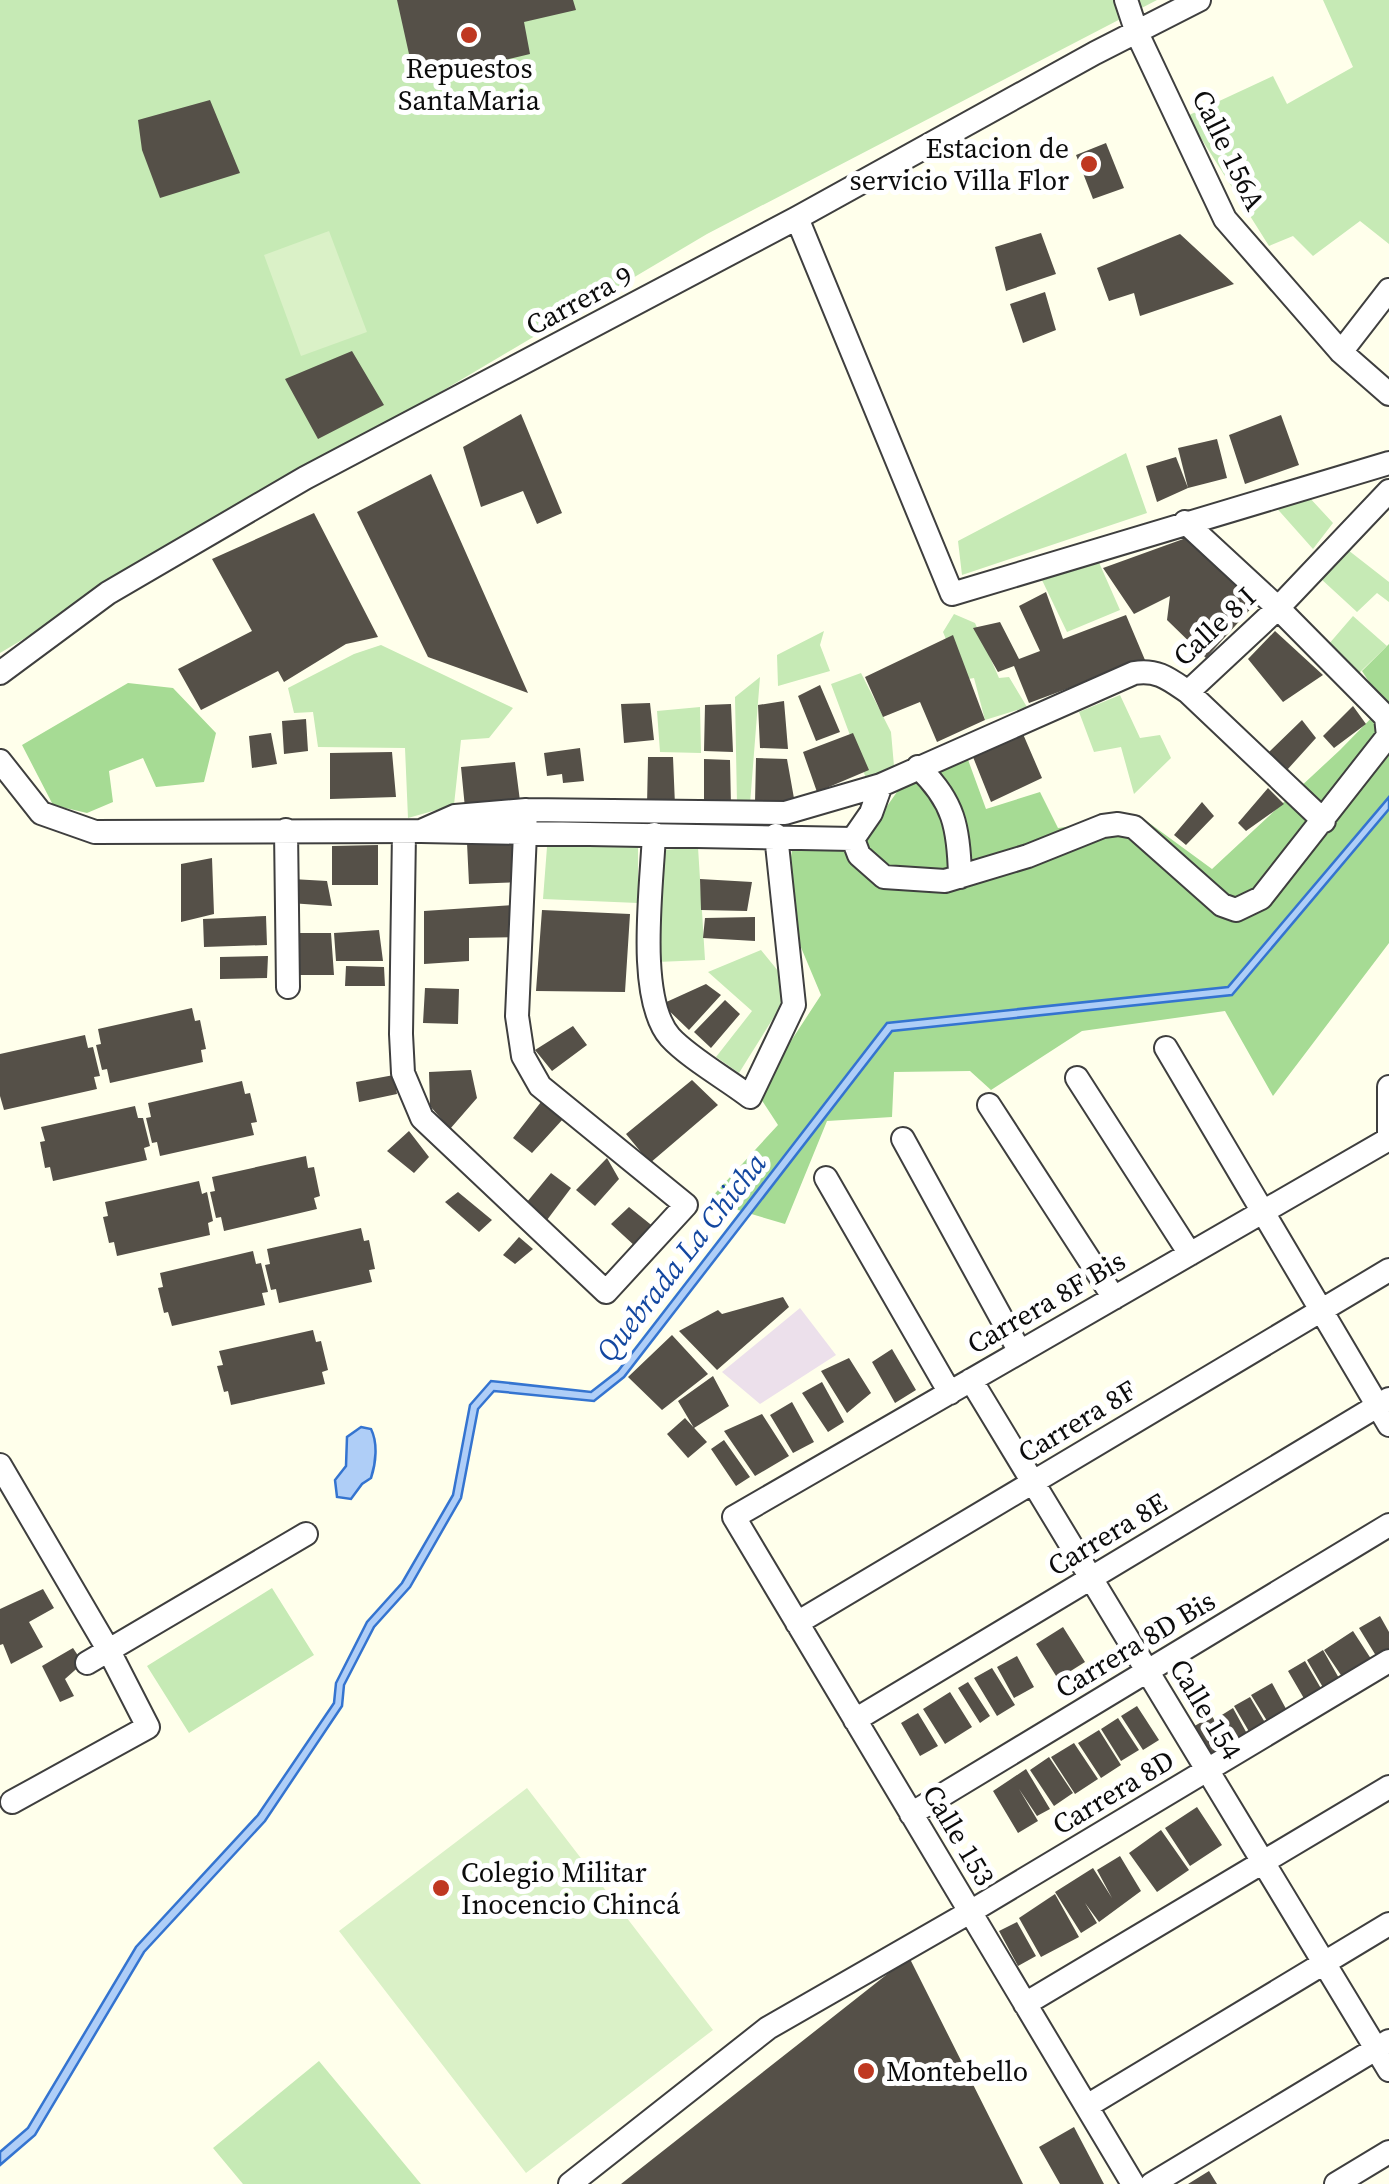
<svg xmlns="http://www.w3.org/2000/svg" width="1389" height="2184" viewBox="0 0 1389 2184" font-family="'Source Serif 4',serif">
<rect width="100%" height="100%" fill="#ffffeb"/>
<path fill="#ece0eb" d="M800 1308 836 1355 760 1404 722 1372Z"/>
<path fill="#c6eab5" d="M0 0H1157L707 234 0 653Z
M1323 0H1389V244L1360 221 1313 256 1293 236 1269 246 1187 116 1273 76 1287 104 1353 67Z
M1126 453 1147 513 962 575 958 541Z
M1308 496 1333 523 1313 549 1273 504Z
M1348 550 1389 582V602L1377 593 1357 612 1320 578Z
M1097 558 1120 610 1067 632 1041 578Z
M954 614 975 623 999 678 1009 677 1027 707 985 720 974 678 963 680 943 632Z
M1353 616 1387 646 1358 674 1328 645Z
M824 631 820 645 830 671 778 686 777 655Z
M381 645 513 708 489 738 461 740 454 805 408 818 405 748 318 747 313 712 294 713 288 688 354 654Z
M861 673 891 732 894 766 867 781 831 684Z
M760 677 750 804H737L735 697Z
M1120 695 1140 738 1160 735 1171 758 1134 794 1121 747 1094 752 1079 712Z
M700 707 701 753 660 752 657 711Z
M547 847H638V903L543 899Z
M698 847 705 960 657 962 664 850Z
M761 950 792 988 739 1073 716 1057 752 1011 708 972Z
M272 1588 314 1655 189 1733 147 1666Z
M319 2061 421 2184H243L213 2148Z"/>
<path fill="#a6db94" d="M1389 644V943L1273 1096 1225 1011 1082 1031 991 1090 970 1071 894 1072 892 1117 827 1121 785 1224 708 1201 778 1125 757 1093 821 995 784 907 793 843 867 835 899 789 967 757 986 809 1040 792 1058 828 1141 817 1212 869 1340 750 1384 705 1362 671Z
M128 683 173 688 216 733 204 782 156 787 143 758 109 771 113 802 87 813 53 805 22 745Z"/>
<path fill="#daf1c7" d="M329 231 367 332 301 356 264 255Z
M527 1788 713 2030 526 2173 339 1931Z"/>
<path fill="#afcef7" stroke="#3474d0" stroke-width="2.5" d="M1389 797V809L1232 995 892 1031 624 1377 594 1401 494 1391 478 1409 461 1498 410 1587 374 1627 344 1685 342 1706 265 1821 144 1952 35 2135 0 2165V2152L28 2128 136 1947 258 1815 334 1703 336 1683 367 1622 402 1583 453 1495 470 1405 491 1381 591 1392 618 1371 887 1023 1228 987Z
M361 1427 371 1429C378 1443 376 1463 371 1478L362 1484 351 1499 337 1497 335 1480 346 1466 347 1437Z"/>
<path fill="#555048" d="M397 0H573L576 10 524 22 530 54 415 81Z
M210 100 240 173 160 198 142 150 138 120Z
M1106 143 1124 188 1093 199 1076 155Z
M1041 233 1056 274 1006 291 995 247Z
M1180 234 1234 284 1140 316 1134 293 1109 301 1097 268Z
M1045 292 1056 330 1023 343 1010 304Z
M352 351 384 405 318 439 285 379Z
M521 414 562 513 537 524 523 491 481 507 463 447Z
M1281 415 1299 465 1245 484 1229 435Z
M1217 439 1227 478 1188 488 1178 448Z
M1176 457 1188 488 1157 502 1146 466Z
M431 474 528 693 428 657 357 512Z
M314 513 378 637 346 644 284 682 278 671 201 710 178 669 252 631 212 559Z
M1186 538 1255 604 1206 658 1167 620 1170 596 1134 614 1103 568Z
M1046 592 1063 639 1126 615 1145 660 1029 703 1014 666 998 672 973 628 1000 622 1019 659 1040 651 1019 606Z
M1275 631 1323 675 1283 702 1248 659Z
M953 635 985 720 937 742 920 702 883 717 865 677Z
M820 685 840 732 816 741 798 696Z
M784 701 788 749 760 748 758 705Z
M650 703 654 740 624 743 621 704Z
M731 704 733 752 704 751 705 705Z
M1353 706 1366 724 1334 748 1323 736Z
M306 719 308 751 284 754 282 721Z
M1302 720 1316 738 1287 770 1269 752Z
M271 733 277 764 252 768 249 736Z
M853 733 869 770 817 792 803 752Z
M1023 734 1042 778 991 802 973 757Z
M580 748 584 781 563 783 562 774 547 776 544 753Z
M392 752 396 797 330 799V753Z
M648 757H673L675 805 647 806Z
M756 758 787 759 795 804 755 803Z
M704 759 730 760 731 806H704Z
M515 762 520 801 465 808 461 767Z
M1268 788 1284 804 1246 831 1238 823Z
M1202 802 1214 816 1186 845 1174 835Z
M522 841 523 882 469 884 467 843Z
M378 845V885H332V846Z
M212 858 214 914 181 922V864Z
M292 879 327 881 332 906 290 903Z
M700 879 752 882 747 911 701 910Z
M515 905 517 937 469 938V961L424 964V911Z
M542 910 630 914 625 992 536 991Z
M266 916 267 945 204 947 203 919Z
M755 917V941L703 938 705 918Z
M379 930 383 961H336L334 933Z
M295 933H331L334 975H292Z
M268 956 267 978 220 979V957Z
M346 966 384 967 385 986H345Z
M706 984 721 995 689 1030 662 1004Z
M425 988 459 989 458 1024 423 1023Z
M725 1000 740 1014 711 1048 694 1032Z
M192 1008 195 1021 200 1020 206 1049 201 1050 203 1062 110 1083 107 1069 102 1070 96 1045 101 1044 98 1029Z
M573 1026 587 1045 552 1071 535 1050Z
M85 1035 88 1048 93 1047 100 1076 94 1077 97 1089 4 1110 0 1096V1054Z
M471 1070 477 1098 450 1129 430 1106 429 1072Z
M394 1075 397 1094 359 1102 356 1082Z
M692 1080 718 1105 650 1163 626 1134Z
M242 1081 245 1094 250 1093 257 1122 251 1123 254 1135 160 1156 157 1142 152 1143 146 1118 151 1117 148 1103Z
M541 1102 563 1119 532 1153 513 1138Z
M135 1106 138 1118H143L150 1146 144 1148 147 1160 53 1181 50 1167 45 1168 40 1142 45 1141 41 1127Z
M409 1131 429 1157 414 1173 387 1151Z
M306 1156 308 1168 314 1167 320 1196 314 1198 317 1209 224 1231 221 1217 216 1218 210 1192 215 1191 212 1177Z
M607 1158 619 1179 595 1206 576 1190Z
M551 1173 571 1188 547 1220 527 1202Z
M199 1181 202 1194 207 1192 213 1221 208 1223 210 1235 117 1256 114 1242 109 1243 103 1217 108 1216 105 1202Z
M458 1192 492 1220 479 1232 445 1202Z
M629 1207 655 1228 636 1247 611 1224Z
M361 1228 364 1241 369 1240 375 1269 369 1270 372 1282 279 1303 276 1289 271 1290 265 1265 270 1264 267 1249Z
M519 1237 533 1249 515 1264 503 1255Z
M253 1251 256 1264 261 1263 268 1292 262 1293 265 1305 172 1326 168 1312 164 1313 158 1288 163 1287 160 1273Z
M783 1297 789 1307 717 1370 679 1331 718 1310 722 1314Z
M313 1330 316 1342 321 1341 328 1370 322 1372 325 1384 231 1405 228 1391 224 1392 217 1366 223 1365 219 1351Z
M672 1335 708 1374 662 1410 628 1377Z
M892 1349 916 1390 895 1403 872 1362Z
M849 1358 871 1393 847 1413 821 1371Z
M713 1376 729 1406 694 1428 678 1401Z
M822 1382 844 1422 828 1432 802 1393Z
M792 1402 814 1442 793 1453 770 1415Z
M762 1414 789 1456 755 1476 724 1431Z
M685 1418 707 1442 688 1458 667 1434Z
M724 1440 750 1477 736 1486 711 1449Z
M43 1589 54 1608 29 1622 43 1647 11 1664 3 1644 0 1645V1609Z
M1380 1616 1389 1632V1659L1381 1664 1359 1628Z
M1063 1627 1085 1662 1058 1679 1036 1644Z
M1353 1631 1375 1665 1347 1684 1324 1650Z
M73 1648 83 1663 65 1679 74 1696 60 1702 42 1666Z
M1323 1650 1344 1687 1328 1696 1307 1660Z
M1017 1656 1034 1687 1014 1698 997 1667Z
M1305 1661 1326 1697 1309 1707 1288 1671Z
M992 1668 1015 1705 997 1716 974 1678Z
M968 1682 990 1716 980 1723 958 1688Z
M1272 1683 1291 1718 1272 1729 1251 1695Z
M950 1692 972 1727 945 1744 923 1709Z
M1250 1697 1270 1731 1254 1740 1234 1706Z
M1137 1706 1159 1740 1143 1750 1121 1716Z
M1233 1708 1251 1741 1234 1749 1217 1718Z
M918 1713 938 1746 920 1756 901 1723Z
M1212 1716 1231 1750 1211 1762 1191 1728Z
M1118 1718 1139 1750 1121 1761 1101 1729Z
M1099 1730 1121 1765 1101 1778 1078 1743Z
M1074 1743 1098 1779 1075 1794 1051 1757Z
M1049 1757 1073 1793 1054 1806 1030 1770Z
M1026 1769 1050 1809 1037 1816 1019 1789 1038 1821 1018 1833 993 1791Z
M1197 1807 1222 1845 1190 1866 1165 1828Z
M1161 1830 1189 1870 1157 1892 1129 1853Z
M1120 1856 1141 1891 1099 1922 1085 1903 1097 1923 1081 1933 1055 1892 1093 1868 1112 1898 1097 1870Z
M1055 1894 1079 1937 1041 1957 1019 1918Z
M1017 1922 1036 1956 1018 1966 999 1931Z
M909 1957 1023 2184H621Z
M1074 2127 1104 2184H1060L1039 2147Z
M1209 2171 1217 2184H1188Z"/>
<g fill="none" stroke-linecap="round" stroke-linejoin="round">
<g stroke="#3f3f3f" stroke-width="26">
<path id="minor" d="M1126 0 1137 33 1225 219 1341 352 1389 394
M797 218 952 594 1389 463
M1341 352 1389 290
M0 673 108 593 305 478 797 218 1095 53 1199 0
M1188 692 1278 608 1389 491
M0 761 41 813 95 832 421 831 853 839
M918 767C954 801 959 828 960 877
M286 830 288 987
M421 831 455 816 526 810 785 813 881 785 1134 673C1157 669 1169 679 1188 692L1324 821
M404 832 401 1034 403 1073 422 1118 606 1292 686 1205 540 1086 523 1056 517 1016 526 810
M654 834C652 885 636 998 670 1037 688 1057 728 1080 750 1097L794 1005 776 835
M853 839 859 855 884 877 945 881 1028 856 1103 826 1118 824 1134 827 1222 905 1236 910 1261 898 1388 736 1386 717 1278 608 1185 522
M853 839 871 813 881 785
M1166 1048 1389 1425
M1077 1078 1190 1254
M989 1105 1114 1298
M903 1139 1020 1352
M1389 1140V1087
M826 1178 950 1393
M971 1380 1389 2070
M0 1465 109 1651 148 1727 12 1802
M797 1623 1389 1270
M87 1663 306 1534
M855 1720 1389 1399
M911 1814 1389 1525
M1025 2004 1389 1787
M1087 2106 1389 1924
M570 2184 768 2028 970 1912 1389 1661
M1133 2184 734 1517 1389 1139
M1152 2184 1389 2041
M1336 2184 1389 2152"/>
</g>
<use href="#minor" stroke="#fff" stroke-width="22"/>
</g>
<g fill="#bf3821" stroke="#fff" stroke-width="4">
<circle cx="469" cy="35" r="10"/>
<circle cx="1089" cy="164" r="10"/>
<circle cx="441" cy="1888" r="10"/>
<circle cx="866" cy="2071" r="10"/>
</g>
<g text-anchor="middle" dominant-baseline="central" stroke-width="10" stroke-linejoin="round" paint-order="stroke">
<g font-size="28" fill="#0c0c0c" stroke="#fff" text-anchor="start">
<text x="469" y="68" text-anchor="middle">Repuestos<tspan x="469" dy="32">SantaMaria</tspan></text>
<text x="1069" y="148" text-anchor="end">Estacion de<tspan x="1069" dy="32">servicio Villa Flor</tspan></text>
<text x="461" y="1872">Colegio Militar<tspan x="461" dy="32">Inocencio Chincá</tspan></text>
<text x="886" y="2071">Montebello</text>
</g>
<g font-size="28" fill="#0c0c0c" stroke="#fff">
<text transform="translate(1229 150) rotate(64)">Calle 156A</text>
<text transform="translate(579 300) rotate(-28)">Carrera 9</text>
<text transform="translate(1214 626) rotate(-43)">Calle 8 I</text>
<text transform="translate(1046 1302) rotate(-30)">Carrera 8F Bis</text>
<text transform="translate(1077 1421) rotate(-31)">Carrera 8F</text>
<text transform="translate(1107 1534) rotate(-31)">Carrera 8E</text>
<text transform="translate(1135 1644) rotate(-31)">Carrera 8D Bis</text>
<text transform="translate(1206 1709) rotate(59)">Calle 154</text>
<text transform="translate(1113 1792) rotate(-31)">Carrera 8D</text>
<text transform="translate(959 1835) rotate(59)">Calle 153</text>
</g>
<g font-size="30" font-style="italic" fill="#1347a0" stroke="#fff">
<text transform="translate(681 1257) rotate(-52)">Quebrada La Chicha</text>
</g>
</g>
</svg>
